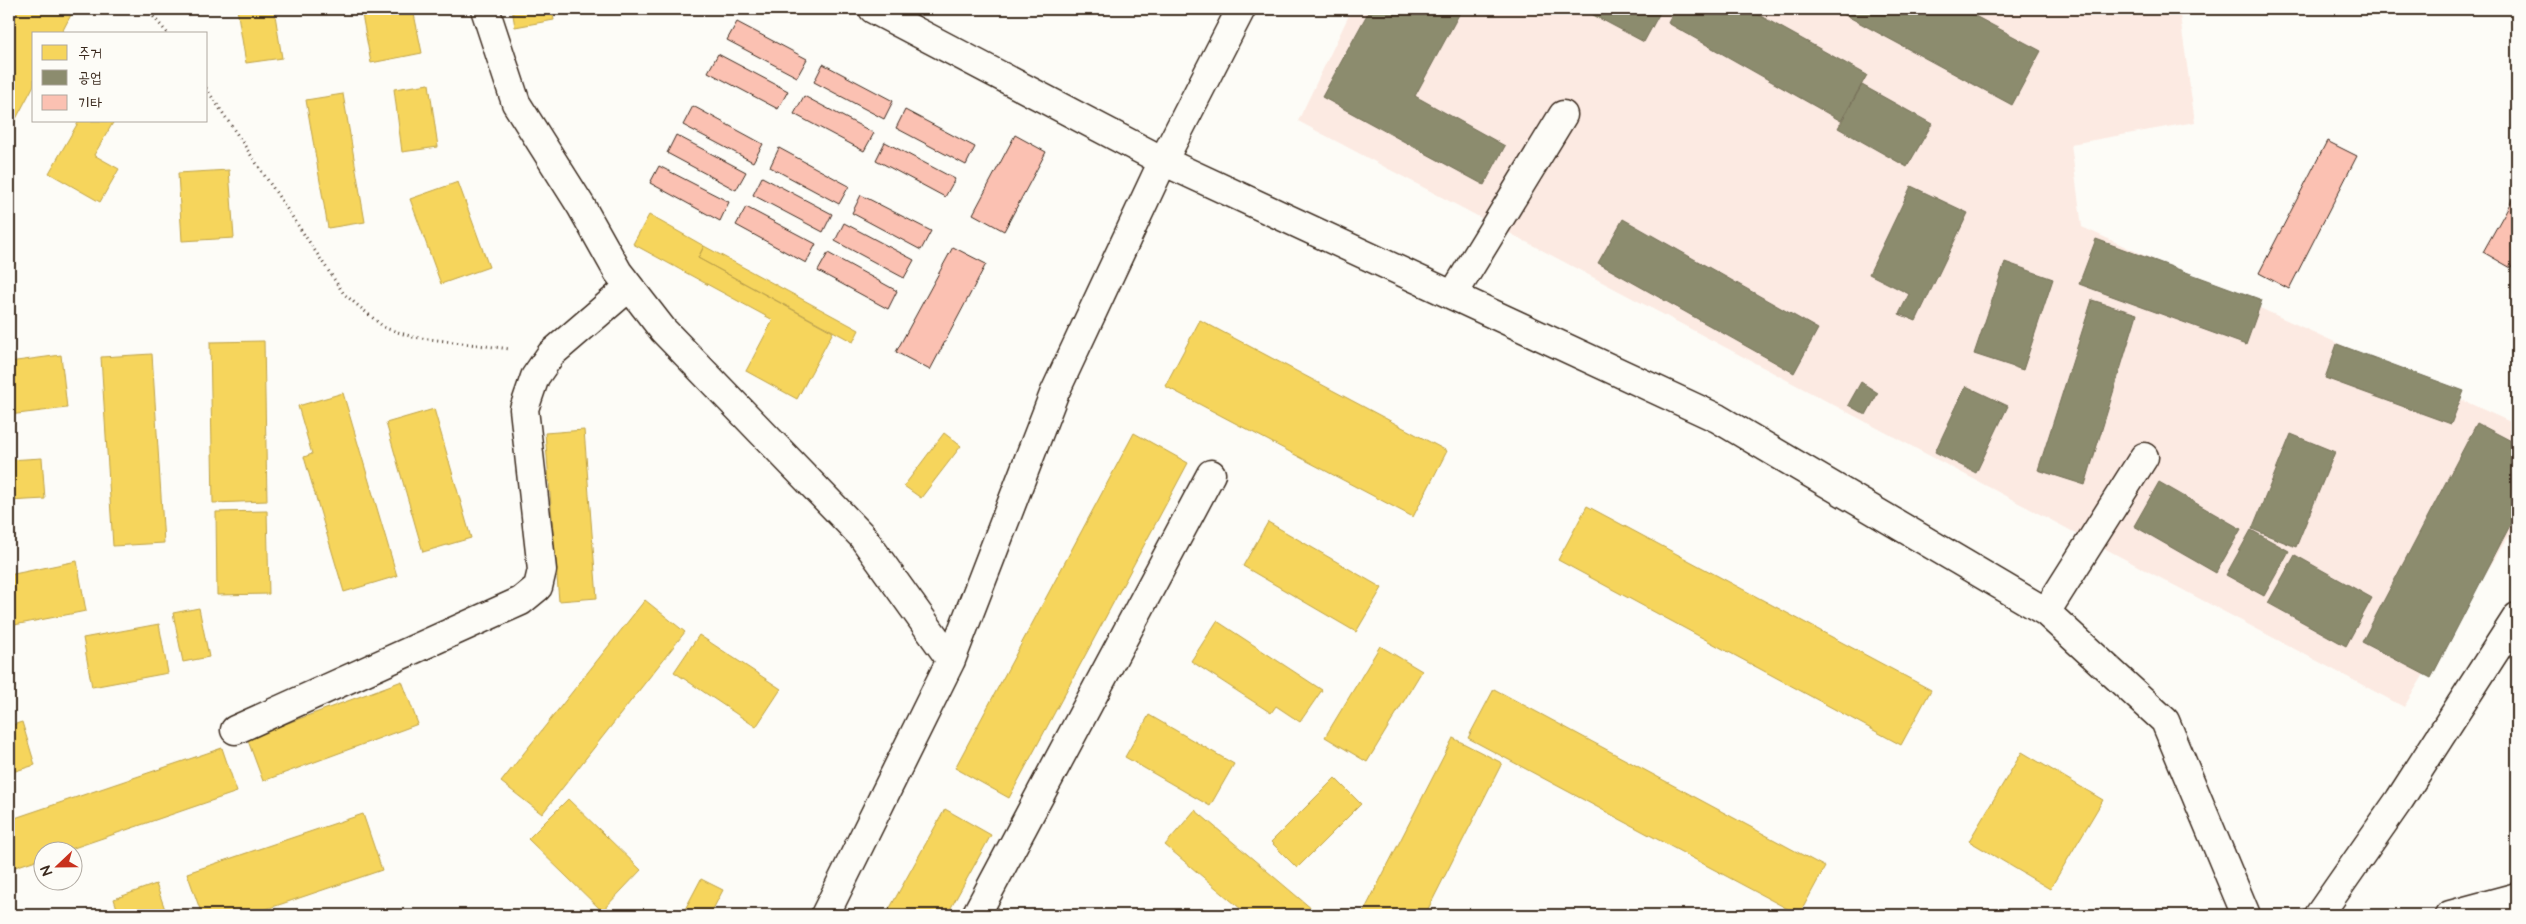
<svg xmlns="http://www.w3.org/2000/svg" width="2526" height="924" viewBox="0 0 2526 924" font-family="'Architects Daughter','Poor Story',sans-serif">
<rect width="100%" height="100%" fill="#fdfcf7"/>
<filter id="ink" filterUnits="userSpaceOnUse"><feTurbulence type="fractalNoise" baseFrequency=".02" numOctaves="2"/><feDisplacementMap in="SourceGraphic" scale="10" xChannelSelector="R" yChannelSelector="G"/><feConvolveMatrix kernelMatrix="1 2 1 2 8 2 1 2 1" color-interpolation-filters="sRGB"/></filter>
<g filter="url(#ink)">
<path fill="#fceae2" d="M1352 9H2179L2195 122 2071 144 2082 227 2517 425V522L2404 707 1298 121Z"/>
<path fill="#f6d55c" stroke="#bea249" d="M19 9H74L61 34H34V85L9 132V28Z
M237 9H274L282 58 246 63Z
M361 9H413L422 53 371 63Z
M512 9H552L554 20 515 27Z
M429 84 438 147 402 152 394 89Z
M343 94 365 222 328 228 306 100Z
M79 121H114L94 155 119 169 100 202 49 173Z
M229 170 234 238 182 241 178 173Z
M458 182 489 267 441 284 410 199Z
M649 215 704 246 698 258 833 332 797 399 746 371 773 320 633 244Z
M704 246 859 330 853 342 698 258Z
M1200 320 1447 451 1413 517 1165 386Z
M264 341 267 501 213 503 210 342Z
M152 354 164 543 113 546 101 357Z
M61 355 67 408 9 415V362Z
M343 393 397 576 344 592 304 457 312 454 298 406Z
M434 409 471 538 423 552 386 423Z
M584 430 597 598 559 601 545 433Z
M944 433 961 446 921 498 904 486Z
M1134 433 1188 463 1009 798 955 768Z
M42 458 45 499 9 501V460Z
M1587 506 1931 690 1901 745 1558 560Z
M267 511 269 594 217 595 216 512Z
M1268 522 1382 588 1356 632 1243 566Z
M77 561 86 611 9 626V575Z
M645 600 685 632 542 814 501 782Z
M199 608 209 657 183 662 173 613Z
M1217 621 1322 690 1300 722 1276 706 1271 713 1191 661Z
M159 624 168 673 92 687 83 638Z
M699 635 781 689 756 727 674 672Z
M1380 646 1422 671 1367 762 1325 737Z
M402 681 418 724 263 781 247 738Z
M1494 689 1825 867 1799 915 1468 738Z
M1149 715 1234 764 1210 806 1125 757Z
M22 722 35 765 9 773V726Z
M1453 738 1502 763 1425 915H1362Z
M222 748 237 792 62 852H42V858L9 869V820Z
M2022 752 2103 800 2050 889 1969 841Z
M1335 778 1361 804 1297 868 1271 842Z
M568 799 641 870 602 911 528 839Z
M945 809 991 835 947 915H886Z
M1195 810 1319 915H1248L1165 845Z
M363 814 382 870 249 915H202L187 873Z
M701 879 723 890 710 915H682Z
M156 884 167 915H119L114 899Z"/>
<path fill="#8c8c6e" stroke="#746f56" d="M1370 9H1462L1415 96 1505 146 1484 185 1322 97Z
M1582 9H1662L1644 42Z
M1675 9H1748L1867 75 1841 121 1668 23Z
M1834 9H1962L2041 51 2012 105Z
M1862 85 1932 124 1907 167 1838 128Z
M1911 186 1968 213 1916 321 1899 314 1909 294 1869 274Z
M1623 219 1818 329 1794 373 1598 263Z
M2096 239 2262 300 2246 345 2079 284Z
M2005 262 2053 279 2023 370 1974 354Z
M2092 300 2137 314 2085 485 2038 470Z
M2337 344 2464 391 2451 424 2325 378Z
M1861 382 1878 393 1866 415 1848 405Z
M1966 386 2008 406 1976 473 1935 452Z
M2477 423 2517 444V512L2431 678 2362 642Z
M2291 434 2335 452 2296 547 2252 529Z
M2159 482 2241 529 2216 573 2134 526Z
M2251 530 2289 551 2264 596 2226 575Z
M2295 555 2372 598 2346 646 2268 603Z"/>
<path fill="#fbc1b2" stroke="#3b2a1e" d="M737 22 807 59 797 77 727 40Z
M718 54 788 91 778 109 708 72Z
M823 64 893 101 884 119 814 82Z
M804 96 874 133 864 151 794 114Z
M693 106 763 144 753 162 683 125Z
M905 110 975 147 966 165 896 128Z
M676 135 746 172 736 190 667 153Z
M1015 135 1046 152 1004 231 973 214Z
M2327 141 2357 156 2289 289 2259 273Z
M885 142 955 179 945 197 876 160Z
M779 148 849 186 839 204 770 167Z
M659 166 729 202 720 221 650 183Z
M762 177 832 214 823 232 753 195Z
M2517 191V258L2511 268 2483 252Z
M861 195 931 231 921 250 852 213Z
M746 207 816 244 806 263 736 225Z
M844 223 914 260 904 278 835 241Z
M953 247 986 264 930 370 896 352Z
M828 253 897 291 888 309 818 271Z"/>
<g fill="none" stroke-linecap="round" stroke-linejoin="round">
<g stroke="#3b2a1e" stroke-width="31">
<path id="minor" d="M485 9 516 103 581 206 618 272 663 330 862 536 951 660
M873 9 1163 161 1241 9
M1453 295 1563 115
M2046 612 2144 457
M235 730 521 601 538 587 542 570 524 409 535 377 551 354 629 287
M825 915 951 660 1054 394 1163 161 1717 418 2046 612 2165 721 2246 915
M976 915 1211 474
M2319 915 2400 799 2517 617
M2450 915 2517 897"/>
</g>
<path stroke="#3b2a1e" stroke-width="3" stroke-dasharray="1 4" stroke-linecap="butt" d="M147 9 168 34
M206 88 344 294 385 328 413 337 510 349"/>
<use href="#minor" stroke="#fdfcf7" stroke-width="28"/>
</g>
</g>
<rect width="2526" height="924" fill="none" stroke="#fdfcf7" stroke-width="30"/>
<rect x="15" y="15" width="2496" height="894" fill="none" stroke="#3b2a1e" stroke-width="2" filter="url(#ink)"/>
<rect x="32" y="32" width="175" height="90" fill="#fdfcf7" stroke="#afa8a0"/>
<rect x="42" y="45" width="25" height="15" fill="#f6d55c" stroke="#afa8a0"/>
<text x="78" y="58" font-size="15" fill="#3b2a1e">주거</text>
<rect x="42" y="70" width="25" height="15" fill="#8c8c6e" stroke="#afa8a0"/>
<text x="78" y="82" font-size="15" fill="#3b2a1e">공업</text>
<rect x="42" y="95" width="25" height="15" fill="#fbc1b2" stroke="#afa8a0"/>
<text x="78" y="108" font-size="15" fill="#3b2a1e">기타</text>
<g transform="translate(58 866) rotate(248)"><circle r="24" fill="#fdfcf7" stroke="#afa8a0"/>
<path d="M0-4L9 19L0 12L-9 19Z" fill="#c8321e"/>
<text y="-8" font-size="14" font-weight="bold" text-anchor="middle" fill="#3b2a1e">N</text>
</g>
</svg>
